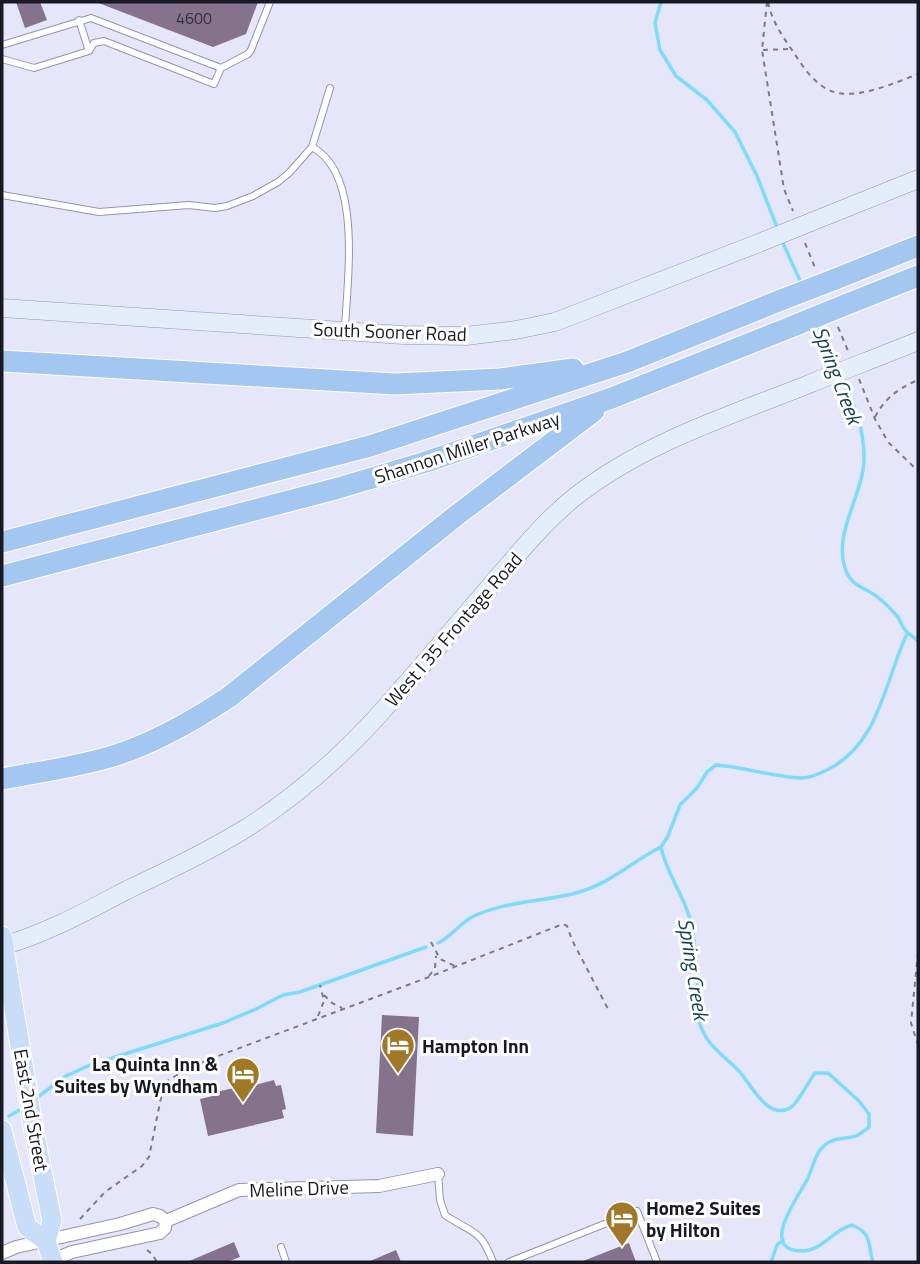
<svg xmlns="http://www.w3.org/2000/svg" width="920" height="1264" viewBox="0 0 920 1264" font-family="'Titillium Web',sans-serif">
<rect width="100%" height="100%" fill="#e6e6fa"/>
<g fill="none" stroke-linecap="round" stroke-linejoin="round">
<path stroke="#7ddbfd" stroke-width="3.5" d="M661 2 655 23 660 50 676 76 707 100 735 132 757 176 778 230
M782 241 802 285
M818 324 837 368
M842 378C855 404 865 432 864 461 862 498 832 534 846 571 851 583 860 587 870 592 879 597 891 609 898 617 901 622 902 627 906 631 909 635 914 637 918 641
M438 943C451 937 459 924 472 917 505 901 542 902 576 893 610 884 631 862 661 847
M39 1096 66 1076 90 1065 223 1023 256 1009 283 995 300 992 426 947
M9 1116 23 1108
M771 1262 777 1245 783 1240
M873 1262C867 1243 873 1234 852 1225 832 1230 823 1251 801 1251 757 1250 801 1193 808 1178 813 1167 815 1153 825 1145 834 1137 846 1139 856 1136 860 1134 865 1130 869 1127V1114L859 1101 828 1073H815C808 1082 798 1104 790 1108 767 1121 750 1082 738 1070 722 1054 705 1044 699 1021 697 990 698 958 692 928 687 899 667 876 661 847L668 836 680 805 697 788 707 772 716 765C745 767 772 777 801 778 810 778 819 774 827 770 880 744 884 682 907 634"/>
</g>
<path fill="#85728c" d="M16 2H40L47 20 25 28Z
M96 2H258L246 34 213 47Z
M382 1015 419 1017 413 1136 376 1133Z
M274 1080 276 1086 281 1085 286 1109 282 1110 284 1118 208 1136 200 1099 217 1095 216 1092 234 1088 235 1090Z
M234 1242 240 1257 227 1262H187Z
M629 1243 636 1262H583V1261Z
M396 1250 401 1262H368Z"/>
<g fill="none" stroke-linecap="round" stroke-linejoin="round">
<g stroke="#9494b2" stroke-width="8">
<path id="lane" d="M79 20 89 51
M2 45 91 18 221 68
M2 59 34 68 89 51 94 43 104 41 214 84 221 68 248 54 251 50 270 2
M312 147C363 174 347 280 345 329
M2 195 99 212 189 205 215 208 227 206 253 196 278 182 289 173 312 147 330 88
M438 1174 440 1200 445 1215C473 1234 480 1228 493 1262
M281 1247 286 1262
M509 1262 637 1211 657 1262"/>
</g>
<g stroke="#9494b2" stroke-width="14">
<path id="street" d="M2 1253 16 1247 120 1224 153 1214 160 1216 166 1221
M48 1262 72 1252 160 1233 165 1228 166 1221 239 1190 379 1186 438 1174"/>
</g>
<g stroke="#9494b2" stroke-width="19">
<path id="secondary" d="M811 222 918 179
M2 308 403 335 466 336 516 330 555 322 759 243
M865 362 918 341
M2 946C45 934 87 911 127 890 167 871 207 852 245 829 297 796 344 754 385 708 423 665 461 620 499 576 523 548 547 519 576 496 646 441 733 415 814 382"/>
</g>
<g stroke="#fff" stroke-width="21">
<path id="primary" d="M2 936 34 1132 52 1221 46 1241
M2 1130 27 1227 46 1241 53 1262"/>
</g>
<g stroke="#fff" stroke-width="23">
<path id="highway" d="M833 280 918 246
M845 305 918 276
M2 361 395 384 500 379 573 369
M2 542 370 446 627 362 781 300
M2 576 335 489 426 462 609 399 791 327
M2 779C39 772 77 767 113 756 155 743 193 721 229 697L457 515 594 411"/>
</g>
<path stroke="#7a7a89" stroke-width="2" stroke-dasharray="5 5" stroke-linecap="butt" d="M767 2 762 50 784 189 793 211
M768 2C772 21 781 34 792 50 802 65 812 82 829 90 852 102 895 83 918 74
M763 50 788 49
M805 243 816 270
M838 327 848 351
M859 379 875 419 888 442 918 471
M875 417C885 398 899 388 918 380
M431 942 440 959 455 966
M918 952 911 1023 918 1045
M429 976 435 968 436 956
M324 995 332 1003 342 1008
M318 1016 324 1001 320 985
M80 1219 105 1192 142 1166 149 1157 164 1083 187 1069 213 1058 429 977 563 924 567 926 572 940 608 1009
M147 1250 152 1254 157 1262"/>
<use href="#lane" stroke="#fff" stroke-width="6"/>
<use href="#street" stroke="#fff" stroke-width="12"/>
<use href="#secondary" stroke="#e4eefb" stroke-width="18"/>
<use href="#primary" stroke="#c8ddf7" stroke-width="19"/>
<use href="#highway" stroke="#a4c7f2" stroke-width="21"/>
<g stroke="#9494b2" stroke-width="19" stroke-linecap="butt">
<path id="secondary-bridge" d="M759 243 811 222
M814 382 865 362"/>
</g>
<g stroke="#fff" stroke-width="23" stroke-linecap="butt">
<path id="highway-bridge" d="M781 300 833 280
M791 327 845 305"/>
</g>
<use href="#secondary-bridge" stroke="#e4eefb" stroke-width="18"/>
<use href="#highway-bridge" stroke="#a4c7f2" stroke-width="21"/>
</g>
<defs>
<g id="hotel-pin" transform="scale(1.75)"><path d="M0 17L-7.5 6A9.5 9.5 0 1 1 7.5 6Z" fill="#a17827" stroke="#fff"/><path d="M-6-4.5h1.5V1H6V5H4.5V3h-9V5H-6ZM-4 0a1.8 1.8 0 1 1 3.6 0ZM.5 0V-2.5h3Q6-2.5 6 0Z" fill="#fff"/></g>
</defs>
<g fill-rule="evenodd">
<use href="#hotel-pin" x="398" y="1045"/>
<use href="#hotel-pin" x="243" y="1074"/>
<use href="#hotel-pin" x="622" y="1218"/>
</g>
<g text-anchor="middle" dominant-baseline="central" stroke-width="6" stroke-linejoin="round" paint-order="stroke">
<g font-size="16" fill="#342f3e">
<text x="194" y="18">4600</text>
</g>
<g font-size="19" fill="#191924" stroke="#fff">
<text transform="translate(390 331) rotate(2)">South Sooner Road</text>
<text transform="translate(467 447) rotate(-18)">Shannon Miller Parkway</text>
<text transform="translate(453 629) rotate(-49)">West I 35 Frontage Road</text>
<text transform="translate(32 1110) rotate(80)">East 2nd Street</text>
<text transform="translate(299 1188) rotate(-2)">Meline Drive</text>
</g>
<g font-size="19" font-weight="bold" fill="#191924" stroke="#fff" text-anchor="start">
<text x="422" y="1045">Hampton Inn</text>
<text x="218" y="1063" text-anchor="end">La Quinta Inn &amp;<tspan x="218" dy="22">Suites by Wyndham</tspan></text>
<text x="646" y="1207">Home2 Suites<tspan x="646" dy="22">by Hilton</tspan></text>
</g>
<g font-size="21" font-style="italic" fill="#174250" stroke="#fff">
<text transform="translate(838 375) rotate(69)">Spring Creek</text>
<text transform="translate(694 969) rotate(81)">Spring Creek</text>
</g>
</g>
<rect width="920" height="1264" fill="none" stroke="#191924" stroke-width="7"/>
</svg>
